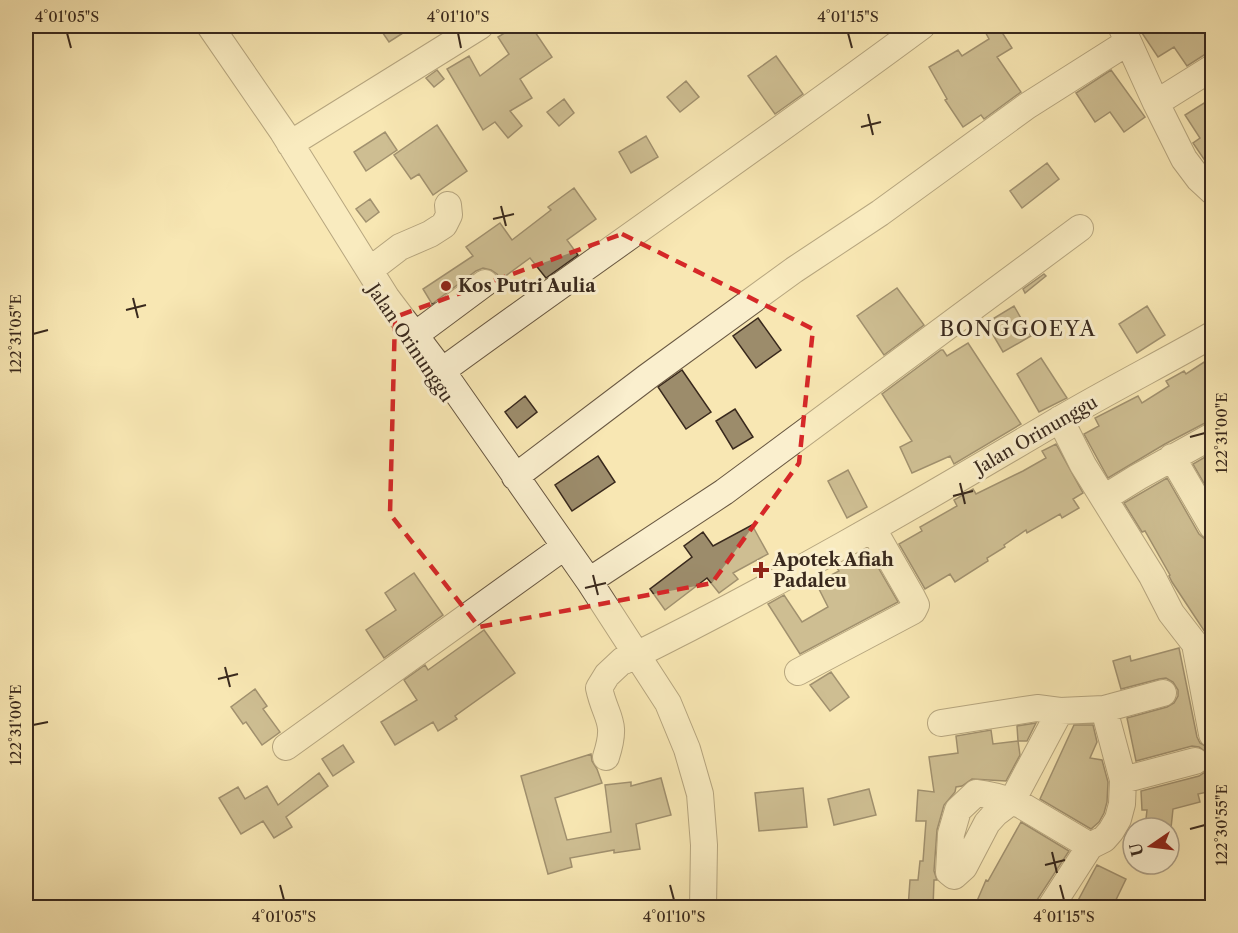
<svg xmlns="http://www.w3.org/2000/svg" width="1238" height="933" viewBox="0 0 1238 933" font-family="'Libre Caslon Text',serif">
<rect width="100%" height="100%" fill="#f8e7b3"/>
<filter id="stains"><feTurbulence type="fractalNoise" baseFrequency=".00333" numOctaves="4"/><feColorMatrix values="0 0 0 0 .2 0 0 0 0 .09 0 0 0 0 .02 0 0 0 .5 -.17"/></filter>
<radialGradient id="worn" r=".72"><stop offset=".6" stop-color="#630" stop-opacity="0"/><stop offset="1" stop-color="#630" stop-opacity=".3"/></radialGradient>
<path fill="#9c8c6b" stroke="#39291d" stroke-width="1.5" d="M378 26H414L389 42Z
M516 26H531L552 57 520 79 532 98 510 111 522 126 508 138 495 122 483 130 447 69 469 56 480 76 509 54 498 37Z
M982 26H998L1012 48 997 57 1021 92 984 119 981 115 963 127 945 100 947 99 929 67 958 50 962 56 989 39Z
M1153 26H1212V53L1204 55 1187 66 1174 47 1158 57 1142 33Z
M776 56 803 94 775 114 748 76Z
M437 70 444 79 434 87 426 78Z
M1111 70 1145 117 1124 132 1110 112 1095 122 1076 93Z
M686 81 699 97 680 112 667 97Z
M1212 98V171L1193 143 1200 138 1185 115Z
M564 99 574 113 559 126 547 112Z
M437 125 467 171 433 195 419 174 411 179 394 155Z
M385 132 397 150 366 171 354 152Z
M646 136 658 157 631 173 619 152Z
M1047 163 1059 179 1022 208 1010 191Z
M574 188 596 219 567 240 578 255 546 278 530 258 500 280 497 274 491 270 483 268 476 271 432 304 423 289 473 256 466 247 500 223 512 240 551 210 548 207Z
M370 199 379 212 366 222 356 209Z
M1044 274 1046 276 1025 293 1023 289Z
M897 288 924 325 884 355 857 316Z
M1014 306 1031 336 1003 352 986 323Z
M1147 306 1165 335 1137 353 1119 324Z
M758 318 781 350 756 368 733 336Z
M968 343 1021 424 954 464 950 456 912 473 900 447 912 441 882 394 941 350H943L947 356Z
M1212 357V421L1205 423 1165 444 1108 478 1084 434 1099 426 1095 418 1138 396 1142 403 1169 386 1166 381 1184 371 1186 374Z
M1041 358 1067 398 1039 412 1017 374Z
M682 370 711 412 686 429 658 387Z
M525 396 537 412 517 428 505 412Z
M735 409 753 437 733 449 716 421Z
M1056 444 1083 493 1073 499 1079 508 1062 518 1060 514 1027 533 1026 530 1004 545 1005 547 987 558 988 561 955 582 950 574 925 589 899 544 922 531 920 527 957 506 954 500 973 489 976 494 1023 471 1046 458 1042 451Z
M1212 453V497L1193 464Z
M598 456 615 482 572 511 555 485Z
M848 470 867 507 847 518 828 481Z
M1167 478 1199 534 1205 539 1212 541V656L1207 635 1172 582 1169 576 1170 575 1145 531 1142 532 1124 503Z
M752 525 768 554 733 573 738 579 719 593 707 578 665 610 650 589 692 557 684 546 703 532 713 546Z
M868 550 898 602 800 654 768 604 784 595 802 622 828 607 816 583 839 571 837 568Z
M414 573 443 615 384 658 366 630 396 610 385 593Z
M484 630 515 673 455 716 457 719 438 731 433 722 395 745 381 722 417 700 404 680 425 665 428 670Z
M1179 648 1197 737 1200 743 1209 748 1210 752 1207 753 1199 747 1192 746 1136 761 1127 718 1167 707 1174 703 1178 696V690L1173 682 1166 678 1159 679 1121 689 1113 661 1130 656 1131 661Z
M831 672 849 697 830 711 810 685Z
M255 689 267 706 263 709 280 732 262 745 246 722 243 724 231 707Z
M1036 723 1027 741H1018L1017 726Z
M1074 725H1093L1097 742 1090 758 1102 760 1108 782 1107 802 1104 813 1099 822 1091 829 1040 799Z
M991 730 993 744 1018 741 1020 755 1006 781 972 779 962 786 956 787 955 792 944 805 937 830 934 871 937 880H934L933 908H908L910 880H918L920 861H923L926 821H916L918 790 934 792 929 757 958 753 956 736Z
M343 745 354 762 333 776 322 759Z
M591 754 592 761 597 769 602 783 555 798 567 840 611 832 605 785 631 782V786L661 778 671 815 636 824 640 849 614 853V850L570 858 572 867 548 874 521 776Z
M1208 767 1212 791 1198 794 1200 802 1173 809 1171 828H1145L1147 810H1142L1141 791 1199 776 1205 772Z
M319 773 328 786 286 817 292 827 274 838 263 821 241 834 219 798 238 787 245 799 267 786 278 805Z
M803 788 807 827 759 831 755 793Z
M869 789 876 815 834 825 828 799Z
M1021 822 1069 851 1037 900 1035 908H974L986 880 988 881Z
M1097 865 1126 879 1112 908H1074Z"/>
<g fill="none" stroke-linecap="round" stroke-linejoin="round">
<g stroke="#695842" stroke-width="28">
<path id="minor" d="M210 26 283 132 386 297 442 371 589 581 668 703 687 749 700 794 704 845 703 908
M1121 26 1156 103 1184 159 1199 179 1212 191
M1156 103 1212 68
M290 144 480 26
M370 270 400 247 430 234 444 225 449 215 448 205
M415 335 485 283
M442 371C601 255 764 143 922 26
M1060 419 1083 465 1152 576 1171 613 1195 644 1212 734
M1172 457 1212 526
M515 477 647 377 794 270 880 213 1027 106 1128 42
M1104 498 1138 477 1212 436
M589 581 724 492 1080 228
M624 661C773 588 915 505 1057 421 1108 391 1161 364 1212 335
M798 672 913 611 916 605 912 597 873 529
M941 723 1037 708 1060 711
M286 747 564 547
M606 757C618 720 606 720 599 688L607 675 623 660
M1123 780 1195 761
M1090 846 1021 805C1006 799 993 795 976 793L958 810 951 834 949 872 954 876 964 867 987 823 996 813 1012 801 1060 711 1104 709 1163 693
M1050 908 1090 846 1104 839 1111 831 1118 819 1122 804 1123 780 1104 709"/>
</g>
<use href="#minor" stroke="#faefce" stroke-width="26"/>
</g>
<path d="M0 0H1238V933H0ZM622 234 813 329 799 463 712 583 479 627 390 514 395 317Z" fill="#f8e7b3" fill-opacity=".55" fill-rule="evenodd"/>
<path fill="none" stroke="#d62828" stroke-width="4.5" stroke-dasharray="12 8" stroke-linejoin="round" d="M622 234 813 329 799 463 712 583 479 627 390 514 395 317Z"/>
<path fill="none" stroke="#39291d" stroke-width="2" d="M67 33 71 48M458 33 461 48M848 33 852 48M868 114 873 135M861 127 881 122M501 206 506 226M493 219 514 214M133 298 138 318M126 310 146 305M33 334 48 330M1190 437 1205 433M960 483 965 504M953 496 973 491M593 575 598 595M585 588 606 583M225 667 230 687M218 679 238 674M33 725 48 722M1190 829 1205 825M1052 852 1057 873M1045 865 1065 860M280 885 284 900M670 885 674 900M1060 885 1064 900"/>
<g fill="#8f2418" stroke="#faefce" stroke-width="2">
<circle cx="446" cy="286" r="6"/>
<path d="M758 561h6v6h6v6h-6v6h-6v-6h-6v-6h6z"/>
</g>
<g text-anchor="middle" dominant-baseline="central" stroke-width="6" stroke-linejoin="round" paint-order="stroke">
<g font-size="18" font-weight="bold" fill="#39291d" stroke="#faefce" text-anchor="start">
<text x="458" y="286">Kos Putri Aulia</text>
<text x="773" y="560">Apotek Afiah<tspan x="773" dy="21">Padaleu</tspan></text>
</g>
<g font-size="18" fill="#39291d" stroke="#faefce">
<text transform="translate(410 343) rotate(56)">Jalan Orinunggu</text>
<text transform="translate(1036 435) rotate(-30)">Jalan Orinunggu</text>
</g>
<g font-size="21" letter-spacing="1.5" fill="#39291d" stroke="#faefce">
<text x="1018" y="328">BONGGOEYA</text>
</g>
</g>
<rect width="1238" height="933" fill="none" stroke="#f8e7b3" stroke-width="66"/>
<g transform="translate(1151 846) rotate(256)"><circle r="28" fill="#faefce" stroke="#ada087" stroke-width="1.5"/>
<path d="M0-4.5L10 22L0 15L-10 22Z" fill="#8f2418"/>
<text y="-9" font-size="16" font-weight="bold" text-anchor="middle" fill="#39291d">U</text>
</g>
<rect x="33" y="33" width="1172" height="867" fill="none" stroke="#39291d" stroke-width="2"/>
<g font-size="15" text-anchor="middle" fill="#39291d">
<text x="67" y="22">4°01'05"S</text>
<text x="458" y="22">4°01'10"S</text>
<text x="848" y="22">4°01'15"S</text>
<text transform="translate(16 334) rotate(-90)" y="5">122°31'05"E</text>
<text transform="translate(1222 433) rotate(-90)" y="5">122°31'00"E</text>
<text transform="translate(16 725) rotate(-90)" y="5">122°31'00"E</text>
<text transform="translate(1222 825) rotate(-90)" y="5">122°30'55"E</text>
<text x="284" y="922">4°01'05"S</text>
<text x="674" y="922">4°01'10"S</text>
<text x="1064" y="922">4°01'15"S</text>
</g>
<rect width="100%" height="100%" filter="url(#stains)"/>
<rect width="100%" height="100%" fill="url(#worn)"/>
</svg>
